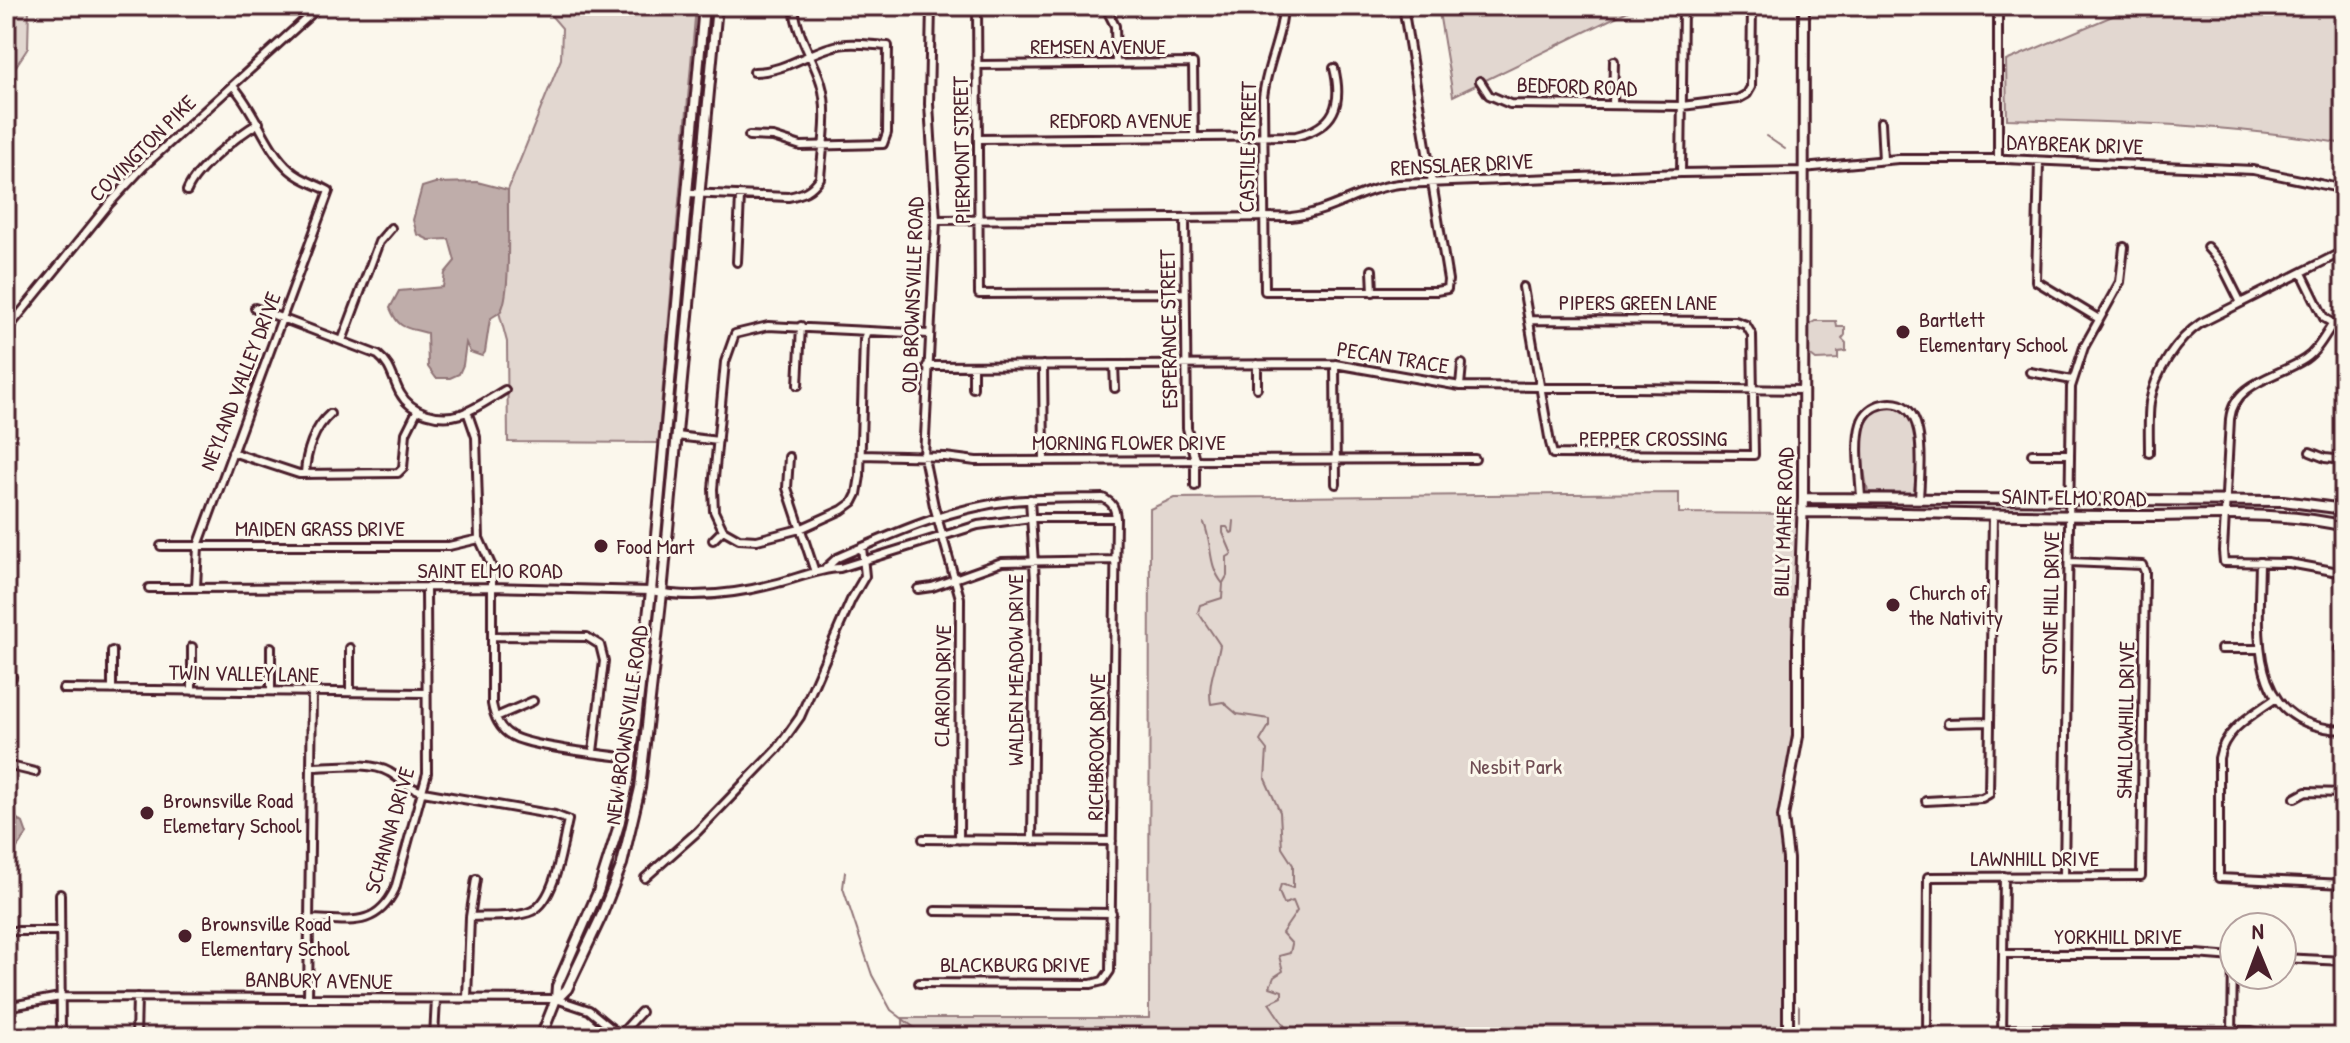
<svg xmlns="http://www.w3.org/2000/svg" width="2350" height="1043" viewBox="0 0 2350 1043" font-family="'Patrick Hand',sans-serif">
<rect width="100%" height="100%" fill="#fbf7ec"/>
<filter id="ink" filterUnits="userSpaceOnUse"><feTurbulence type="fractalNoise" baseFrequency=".0125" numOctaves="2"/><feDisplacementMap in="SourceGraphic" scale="16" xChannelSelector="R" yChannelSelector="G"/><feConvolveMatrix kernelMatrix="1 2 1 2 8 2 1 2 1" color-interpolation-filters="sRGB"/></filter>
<g filter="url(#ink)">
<path fill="#e2d7d0" stroke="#967b7e" stroke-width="2" d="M6 6H29L28 48 6 81Z
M543 6H696L658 443 508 442 507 342 499 312 507 282 508 190 561 59 562 28Z
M1438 6H1638L1453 96Z
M2136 6H2344V144C2233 124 2120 122 2007 119L2006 61Z
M1815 321H1836L1837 327H1845V335L1842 339 1846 343V351L1838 352V359L1816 360 1807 353V326Z
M1885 407C1926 406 1917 465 1914 493L1868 492C1863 467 1852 416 1885 407Z
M1679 493V513L1803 514 1796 743 1784 811 1790 916V1037H903V1018H1149L1150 509 1174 498Z"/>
<path fill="#bfadaa" stroke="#907477" stroke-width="2" d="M477 182 508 190C507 212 512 298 500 312 497 315 493 316 490 319L485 352 482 356 470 352 466 343 463 365 459 374 450 378H436L428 367 427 333C406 327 399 330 390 308L399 291 443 287 445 273 455 261 449 239 429 240 417 234 413 220 422 187 435 183Z
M6 811 23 823 27 834 6 863Z"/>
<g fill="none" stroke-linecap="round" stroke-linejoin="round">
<path stroke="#907477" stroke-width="2" d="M1766 136 1785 149
M1204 523C1213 545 1207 564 1223 584L1222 598 1200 605 1198 612 1220 645C1217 664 1207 683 1211 704L1223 702 1237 714 1269 719V726L1260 741 1267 750 1265 779 1280 812 1282 848 1293 865V888L1281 884 1279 892 1284 904 1293 901 1297 911 1282 933 1292 944 1290 953 1279 956 1283 971 1274 977 1270 987 1282 991V997L1269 1003 1292 1037
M1223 583 1227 576V557L1232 554 1223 533V527H1227L1231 533 1233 532 1234 521
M845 872 843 888 872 975 891 1010 916 1029 910 1037
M1799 1020V1006
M1798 1037V1034"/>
<g stroke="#4a1f2b" stroke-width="12">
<path id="minor" d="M931 6 929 104 936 220 924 457 934 506 960 598 959 840
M977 6 979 294 1185 293
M1105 6 1115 26 1116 64
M1283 6C1282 38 1266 66 1263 98L1265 291H1436L1447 289 1448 280 1403 6
M977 65 1193 63 1194 138
M1480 81 1489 95 1510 104 1682 106 1738 99 1747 94 1751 87 1752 6
M1613 105 1614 61
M1881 122 1883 160
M749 136 773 137 801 146 883 144 887 133 888 46C869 45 849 41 831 47 804 55 783 72 754 72
M979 139 1296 136C1335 127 1343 104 1334 68
M1998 159V6
M2039 161 2036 281 2099 319
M1803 168 1898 159H2006L2253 170 2344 189
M1681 173 1683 6
M187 191C195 170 239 134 259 123
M687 193 788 197C803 194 811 191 820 178 822 149 830 113 821 83 813 57 796 35 794 6
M1185 218 1187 428 1195 460V486
M936 220 1291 217C1330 213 1360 189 1399 184L1681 173 1803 171
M2207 247 2221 263 2241 303
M737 262 740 197
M1372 270 1373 292
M2302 273 2324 318 2344 330
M1523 287 1550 443 1553 454 1754 455 1752 335 1746 325 1735 321 1529 320
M255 308 378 355C392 366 392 378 400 393 411 413 439 421 461 414 476 409 491 398 505 390
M2332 325C2324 337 2317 351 2305 359 2278 377 2234 382 2230 419L2223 551 2224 562 2289 563 2344 573
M6 331 109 204 145 165 320 6
M867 331 864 339 860 476 857 494 853 502 842 510 800 529 757 540 739 539 723 530 714 511 713 489 725 362 735 334 768 326 929 334
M342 341 379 242 391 228
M1257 364V388
M1335 364 1336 484
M1043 365 1044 461
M1114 365 1115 388
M927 366 1335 364 1460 386 1804 390
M973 366V388
M2030 372 2072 380
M798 385 801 326
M1460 386 1462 364
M467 411 476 437 479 538 492 567V704C494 716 500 730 512 736 531 747 606 755 632 758
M677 436 718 441
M232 452 299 474 398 473 403 468 406 433 417 411
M2310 452 2325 458 2344 460
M2149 453C2149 436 2148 418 2150 402 2155 372 2177 339 2201 323L2344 251
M2032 454H2069
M861 455 945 457 976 461 1475 459
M789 457 787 488 815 572
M305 474C306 452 314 428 330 414
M1861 498C1860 477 1855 443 1861 424 1864 413 1873 406 1883 404 1931 394 1920 472 1919 499
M1030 499 1035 581 1032 840
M713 540 723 530
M161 546H449L479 539
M2069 562 2142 565
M2260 562C2259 633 2245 726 2344 730
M196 587 198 546 329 191C317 184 302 181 290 170 265 148 256 111 233 86
M149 588 492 587 651 591C691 599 735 594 774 584 796 579 817 569 840 568L978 525 1031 518H1116C1115 508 1113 503 1103 498 1063 499 1021 497 981 506 931 516 884 538 837 558L826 568
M918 589 932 587 1002 562 1116 560
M492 636 587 637 600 645 604 661 593 752
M2221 649H2260
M2339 649 2344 652
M6 674 12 677
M63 689 425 693
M112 690V651
M192 691V647
M271 691V647
M350 692V648
M2276 698C2254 714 2224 729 2219 758V878L2344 884
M496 717 533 701
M1948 723 1990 722
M6 765 35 772
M312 767C334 767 369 761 389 772 401 779 408 788 423 792L555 815 568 820C562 845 556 900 532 911 518 918 486 916 470 917
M2295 798 2306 792 2344 793
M1926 801 1982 798 1989 794 1993 514
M923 839 1112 841
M2064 876 2071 387 2084 347 2120 282 2124 247
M645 878 697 832 728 800 778 748 800 717 851 600 865 576 862 547
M60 894 61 1037
M935 911 1112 913
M310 919C348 920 376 929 395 889L427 773 426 588
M6 931H60
M2003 954H2196L2234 957
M2282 958 2344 961
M919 983 1091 984 1103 981 1110 971 1116 518
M308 998 312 692
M467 998 470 917 476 879
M6 1007 60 997 556 999 589 1010 622 1037
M2002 1029 2252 1031 2270 1035
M620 1035 641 1012
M136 1037 137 997
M434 1037 436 999
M1927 1037 1928 877 2141 876 2145 572 2142 565
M2002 1037 2004 876
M2232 1037 2233 957"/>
</g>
<g stroke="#4a1f2b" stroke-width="14">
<path id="major" d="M1803 498 2283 501 2344 509
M1803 512C1910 512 2018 516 2125 516 2197 517 2274 509 2344 526
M557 999 567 989 601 917 622 864 640 788 662 593 717 6
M541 1037 556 999 557 986 598 892 619 825 629 780 651 591 704 6
M1788 1037V859L1783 817 1798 736V639L1803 498 1804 6"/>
</g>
<use href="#minor" stroke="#fbf7ec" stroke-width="6"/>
<use href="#major" stroke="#fbf7ec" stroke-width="8"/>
</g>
</g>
<g fill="#4a1f2b" stroke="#fbf7ec" stroke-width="3">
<circle cx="1903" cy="332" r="8"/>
<circle cx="601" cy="546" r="8"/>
<circle cx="1893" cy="605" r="8"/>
<circle cx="147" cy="813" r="8"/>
<circle cx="185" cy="936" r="8"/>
</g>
<g text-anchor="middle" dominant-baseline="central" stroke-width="6" stroke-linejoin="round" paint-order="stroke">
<g font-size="22" fill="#4a1f2b" stroke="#fbf7ec">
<text x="1098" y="46">REMSEN AVENUE</text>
<text transform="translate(1577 86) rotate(2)">BEDFORD ROAD</text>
<text x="1121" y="120">REDFORD AVENUE</text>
<text transform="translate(2075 144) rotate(2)">DAYBREAK DRIVE</text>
<text transform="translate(1247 147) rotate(-89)">CASTILE STREET</text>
<text transform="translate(142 148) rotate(-45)">COVINGTON PIKE</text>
<text transform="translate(961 150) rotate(-91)">PIERMONT STREET</text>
<text transform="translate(1462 164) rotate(-3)">RENSSLAER DRIVE</text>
<text transform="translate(912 295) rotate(-88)">OLD BROWNSVILLE ROAD</text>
<text x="1638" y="302">PIPERS GREEN LANE</text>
<text transform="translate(1168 329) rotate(-91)">ESPERANCE STREET</text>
<text transform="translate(1393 357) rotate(9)">PECAN TRACE</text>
<text transform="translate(240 381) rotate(-69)">NEYLAND VALLEY DRIVE</text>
<text x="1653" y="438">PEPPER CROSSING</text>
<text x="1129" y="442">MORNING FLOWER DRIVE</text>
<text transform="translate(2074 497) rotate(1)">SAINT ELMO ROAD</text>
<text transform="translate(1783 522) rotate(-88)">BILLY MAHER ROAD</text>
<text x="320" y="528">MAIDEN GRASS DRIVE</text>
<text x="490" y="570">SAINT ELMO ROAD</text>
<text transform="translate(2050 603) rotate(-89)">STONE HILL DRIVE</text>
<text transform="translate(1015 670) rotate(-90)">WALDEN MEADOW DRIVE</text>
<text transform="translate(244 673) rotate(1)">TWIN VALLEY LANE</text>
<text transform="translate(942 686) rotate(-89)">CLARION DRIVE</text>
<text transform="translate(2125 720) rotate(-89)">SHALLOWHILL DRIVE</text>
<text transform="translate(626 725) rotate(-82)">NEW BROWNSVILLE ROAD</text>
<text transform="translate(1096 747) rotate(-89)">RICHBROOK DRIVE</text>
<text transform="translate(389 830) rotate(-74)">SCHANNA DRIVE</text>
<text x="2035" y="858">LAWNHILL DRIVE</text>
<text x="2118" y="936">YORKHILL DRIVE</text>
<text x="1015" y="964">BLACKBURG DRIVE</text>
<text transform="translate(319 980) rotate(1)">BANBURY AVENUE</text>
</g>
<g font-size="22" fill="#4a1f2b" stroke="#fbf7ec" text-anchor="start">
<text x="1919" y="319">Bartlett<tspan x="1919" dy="25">Elementary School</tspan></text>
<text x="617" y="546">Food Mart</text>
<text x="1909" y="592">Church of<tspan x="1909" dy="25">the Nativity</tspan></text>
<text x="163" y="800">Brownsville Road<tspan x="163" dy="25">Elemetary School</tspan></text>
<text x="201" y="923">Brownsville Road<tspan x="201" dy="25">Elementary School</tspan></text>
</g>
<g font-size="22" fill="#704d54" stroke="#fbf7ec">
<text x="1516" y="766">Nesbit Park</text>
</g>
</g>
<rect width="2350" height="1043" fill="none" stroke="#fbf7ec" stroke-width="32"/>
<rect x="16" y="16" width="2318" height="1011" fill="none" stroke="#4a1f2b" stroke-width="3" filter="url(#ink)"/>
<g transform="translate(2258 951) rotate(359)"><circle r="38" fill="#fbf7ec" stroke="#b4a19f" stroke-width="2"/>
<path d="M0-6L14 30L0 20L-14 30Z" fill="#4a1f2b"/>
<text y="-12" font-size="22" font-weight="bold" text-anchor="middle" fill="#4a1f2b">N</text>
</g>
</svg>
